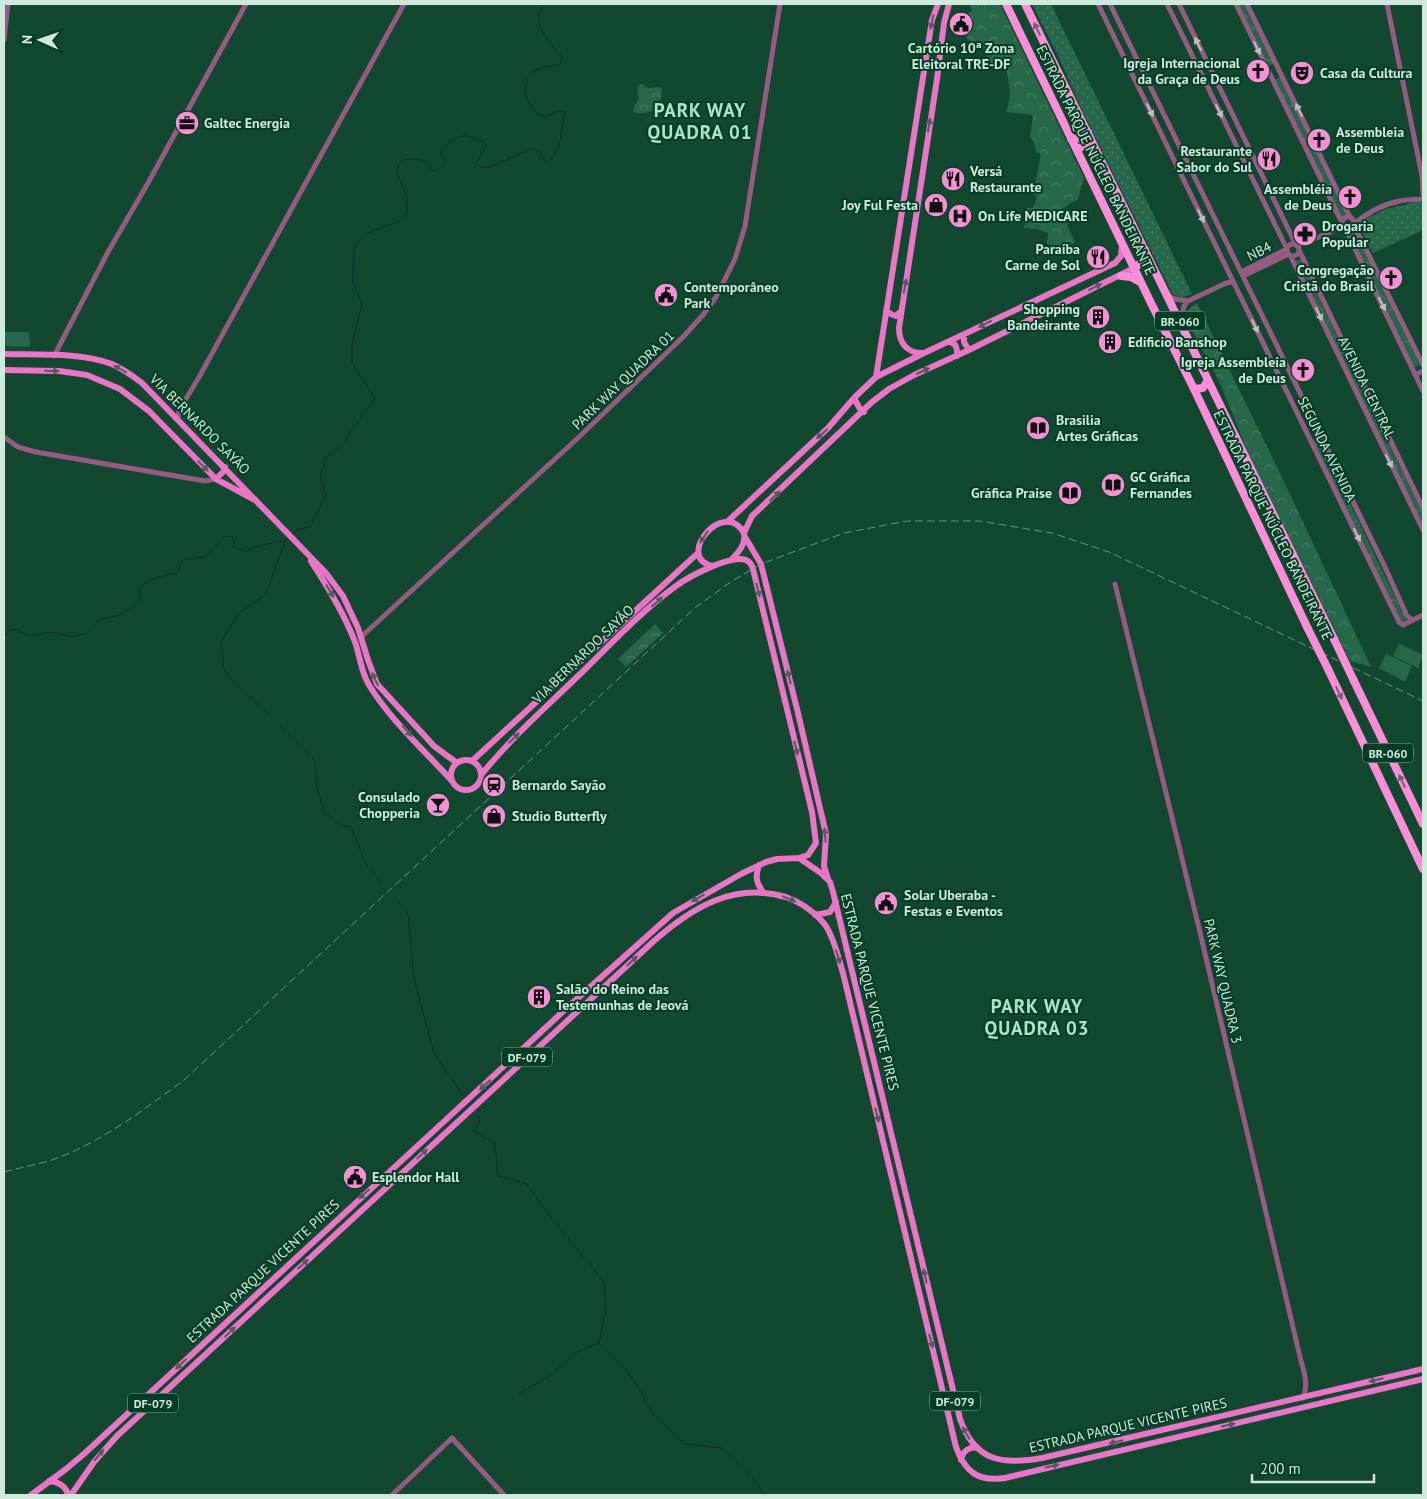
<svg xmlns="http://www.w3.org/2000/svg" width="1427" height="1499" viewBox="0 0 1427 1499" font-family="'PT Sans',sans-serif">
<defs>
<pattern id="grass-dots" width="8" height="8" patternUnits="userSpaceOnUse" patternTransform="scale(1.25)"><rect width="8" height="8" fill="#266749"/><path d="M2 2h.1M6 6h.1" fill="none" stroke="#447d63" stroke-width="1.8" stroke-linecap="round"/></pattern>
<pattern id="forest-crowns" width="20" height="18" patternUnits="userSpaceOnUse" patternTransform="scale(1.25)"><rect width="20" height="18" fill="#266749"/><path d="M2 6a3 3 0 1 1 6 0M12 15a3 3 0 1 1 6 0" fill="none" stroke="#447d63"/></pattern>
</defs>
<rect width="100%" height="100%" fill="#124730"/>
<path fill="url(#grass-dots)" d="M1032 4H1051L1192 294C1183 298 1178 299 1171 291L1083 112 1057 53Z
M1421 201 1423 211V230L1373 253 1357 223 1386 209Z"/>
<path fill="url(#forest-crowns)" d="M969 4H1000L1084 178 1078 199 1062 209 1068 227 1075 242 1059 252 1047 243 1048 233 1037 229 1024 228 1027 208H1033L1037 196 1033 194 1041 154 1036 152 1034 141 1030 137 1033 115 1006 112C1012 97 1010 85 1006 70L992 67 982 46 967 39V14L972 11Z
M1237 4H1245L1275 62 1268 67Z
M1280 77 1347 215 1341 219 1274 80Z
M642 84 648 88 659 87 662 89C662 106 651 117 633 112L635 105 639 99 637 92 639 85Z
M1355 230 1420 365 1412 368 1348 233Z
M1300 259 1423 514V528L1294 262Z
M1197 303 1289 492 1371 667 1350 661 1249 455 1220 383 1187 321V311Z
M1318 437 1406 620 1400 623 1311 440Z
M655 624 663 633 626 667 618 659Z"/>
<path fill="#266749" d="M4 332H29L30 347 4 346Z
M1399 643 1423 655 1418 668 1393 656Z
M1386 654 1412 666 1405 682 1379 668Z"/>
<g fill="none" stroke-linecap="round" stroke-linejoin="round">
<path stroke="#172b32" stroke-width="1" d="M292 535 296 530 310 527 326 495 320 477 326 458 341 446 375 398 352 363V344L362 304 353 281 354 246 367 233 401 221 406 215 408 199 397 173 398 165 402 160C415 159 425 156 430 169L436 171 446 161 441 154 442 149C461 133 462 133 485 142L486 147 476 163 480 167H491L530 149 540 151 543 160 549 162 559 147 565 111H558L545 117C542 115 537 114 535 111 524 102 521 81 533 72 539 67 551 66 560 64L563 58C550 43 529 24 544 4
M4 637 11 630 15 629 30 636 48 632 72 636 85 634 100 619 119 615 131 608 140 599 139 588C150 578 163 575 177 573L183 560 205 557 224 537 232 536 234 540 233 547 247 552 255 547 286 540 289 538
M269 714 235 684 224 670 221 642 238 614 266 594 285 541
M279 724 315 761 317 788 324 811 339 825 351 827 366 864 383 884
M397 900 408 913 414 978 434 1053 465 1098
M478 1116 479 1121 475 1132 495 1143 498 1176 527 1184 543 1207 604 1282 606 1309 599 1343 624 1367 640 1390 651 1412 685 1444 722 1448 754 1479 764 1495
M519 1394 551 1375 577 1352 598 1343"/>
<path stroke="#965b82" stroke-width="5" d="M1098 4 1399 622 1403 625 1423 615
M1110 4 1385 567 1407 616 1413 620
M1167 4 1287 249
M1179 4 1296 245
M1236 4 1342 223
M1247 4 1350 217
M1387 4 1422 176 1423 194
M4 40 8 4
M1342 223a6 6 0 1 1 12 0a6 6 0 1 1-12 0Z
M1354 224C1367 213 1383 204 1400 201 1408 199 1415 200 1423 199
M1354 225 1423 365
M1345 228 1423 391
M1287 250a6 6 0 1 1 12 0a6 6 0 1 1-12 0Z
M1297 246 1333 231 1342 225
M1299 250 1423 508
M1290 255 1423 530
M1241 272 1287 249
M1243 276 1289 254
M1167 295 1175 299 1188 301
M1180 322 1184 306 1188 301 1226 283 1233 282
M54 356 108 252 148 183 246 4
M1415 375 1423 371
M178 418 179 410 198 379 404 4
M4 437 18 447 36 452 205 481 216 479
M1115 584 1198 924 1300 1357C1303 1369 1310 1386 1302 1398
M361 637 579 437 683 337 703 315 716 297 735 259 745 226 780 4
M392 1495 452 1438 504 1495"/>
<path stroke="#ea74c6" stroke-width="6" d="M886 311 893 315 896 316 901 311
M964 335V342L969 350
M950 342C957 344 957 348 957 356
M922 353C907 353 899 343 899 328L937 79 944 23 949 4
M4 354C37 355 81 352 112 364 123 369 133 376 142 383L326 573 343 596 358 628 368 660 377 684 434 746 457 763
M4 370 59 371 87 375 120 389 149 411 216 479 253 499
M876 377 932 20 938 4
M854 398 860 409 864 412
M216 479 223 472 225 467
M728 521 828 428 854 398 876 377 924 353 1115 263 1121 256 1122 244
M744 533 752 516 872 402 889 389 914 375 969 350 1134 268
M745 537 761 564 798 713 826 834 824 866 828 879
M311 561C328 587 344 613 355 642 360 656 361 672 369 685 391 721 424 750 452 781
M713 566C674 559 723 497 744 533 746 544 739 552 731 560
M451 775a15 15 0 1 1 30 0a15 15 0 1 1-30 0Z
M472 761 698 553
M481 775C510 739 545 708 577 677 609 646 640 612 676 586 688 577 731 554 746 560 750 562 752 565 753 569L812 812 816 843 808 855 799 858
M759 865C755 877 756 882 763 892
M815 915 830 912 836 902
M961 1460C963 1451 969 1446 978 1448
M49 1481C58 1482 66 1485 68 1495
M31 1495 66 1469 85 1453 569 1006 673 913 741 874 766 862 777 859 799 858 821 873 830 882 833 892 960 1419C975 1462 1003 1465 1042 1458L1423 1369
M71 1495 94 1462 117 1436 655 940C693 907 734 882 786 897 801 902 817 914 826 926 835 940 838 957 843 973L956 1447C965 1472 978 1482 1005 1478L1423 1379"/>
<path stroke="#fd8cd9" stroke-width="8" d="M1006 4 1151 303 1194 389 1308 629
M1025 4 1334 639
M1071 139 1081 138 1088 132
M1077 150 1083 146 1093 144
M1134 268 1142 262 1145 250
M1121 276 1131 277 1140 282
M1194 389 1203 388 1208 380
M1328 669 1423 869
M1354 681 1423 824"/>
<path stroke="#6c9581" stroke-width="1" stroke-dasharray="8 4" stroke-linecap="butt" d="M4 1172C19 1168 34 1165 49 1161 99 1144 142 1111 184 1080L696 607 732 581 761 564 844 533 907 521H980L1052 533 1109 552 1423 701"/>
<path stroke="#fd8cd9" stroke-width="8" d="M1308 629 1328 669
M1334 639 1354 681"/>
</g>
<defs><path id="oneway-solid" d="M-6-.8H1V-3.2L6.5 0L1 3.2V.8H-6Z" transform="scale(1.25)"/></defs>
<g fill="#5f5366">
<use href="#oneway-solid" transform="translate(932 22) rotate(101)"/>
<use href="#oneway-solid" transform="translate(929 125) rotate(-81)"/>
<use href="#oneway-solid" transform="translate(905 286) rotate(-80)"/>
<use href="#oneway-solid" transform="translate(1095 287) rotate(-26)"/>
<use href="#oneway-solid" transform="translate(985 324) rotate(154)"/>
<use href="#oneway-solid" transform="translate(120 369) rotate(-152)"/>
<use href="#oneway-solid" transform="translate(52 371) rotate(2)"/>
<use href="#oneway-solid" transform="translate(923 371) rotate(-24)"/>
<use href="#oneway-solid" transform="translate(822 434) rotate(139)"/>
<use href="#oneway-solid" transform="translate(203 466) rotate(45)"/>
<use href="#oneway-solid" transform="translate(775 496) rotate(-44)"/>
<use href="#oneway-solid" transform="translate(704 537) rotate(123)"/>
<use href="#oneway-solid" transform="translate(758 590) rotate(76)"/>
<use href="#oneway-solid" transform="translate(330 591) rotate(58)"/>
<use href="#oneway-solid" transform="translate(657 602) rotate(-42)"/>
<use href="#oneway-solid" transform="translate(789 677) rotate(-104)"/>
<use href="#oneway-solid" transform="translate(375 679) rotate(-115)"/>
<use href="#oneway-solid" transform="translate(407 731) rotate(48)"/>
<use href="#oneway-solid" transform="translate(514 738) rotate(-44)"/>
<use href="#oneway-solid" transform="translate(796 748) rotate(76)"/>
<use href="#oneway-solid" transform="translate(825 835) rotate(-95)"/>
<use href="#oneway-solid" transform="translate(698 898) rotate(151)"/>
<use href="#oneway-solid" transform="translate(789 899) rotate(22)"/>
<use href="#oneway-solid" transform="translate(838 957) rotate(74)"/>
<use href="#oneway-solid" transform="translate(632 961) rotate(-43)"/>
<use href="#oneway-solid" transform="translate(485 1085) rotate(138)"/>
<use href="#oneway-solid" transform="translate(877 1115) rotate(76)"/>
<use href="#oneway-solid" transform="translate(422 1154) rotate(-43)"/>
<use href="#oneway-solid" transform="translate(364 1194) rotate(138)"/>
<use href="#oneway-solid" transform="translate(303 1264) rotate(-43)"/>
<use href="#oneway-solid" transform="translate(925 1276) rotate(-103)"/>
<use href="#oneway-solid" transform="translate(230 1332) rotate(-44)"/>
<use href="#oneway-solid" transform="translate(931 1341) rotate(76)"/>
<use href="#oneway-solid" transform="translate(181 1364) rotate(137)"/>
<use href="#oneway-solid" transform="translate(1376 1380) rotate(167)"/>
<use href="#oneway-solid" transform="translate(1228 1425) rotate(-13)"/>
<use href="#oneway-solid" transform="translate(966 1433) rotate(-120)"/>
<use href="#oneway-solid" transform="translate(1116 1442) rotate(167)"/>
<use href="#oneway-solid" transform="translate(99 1455) rotate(-51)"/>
<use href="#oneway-solid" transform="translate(1052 1466) rotate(-13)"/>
</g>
<g fill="#746177">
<use href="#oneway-solid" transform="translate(1037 29) rotate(-116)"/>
<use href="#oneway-solid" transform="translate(1339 693) rotate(65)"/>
<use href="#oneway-solid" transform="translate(1402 781) rotate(-116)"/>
</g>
<g fill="#bebfc0">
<use href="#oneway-solid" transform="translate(1198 44) rotate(-116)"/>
<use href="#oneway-solid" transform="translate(1257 48) rotate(64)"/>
<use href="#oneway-solid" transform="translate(1150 110) rotate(64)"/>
<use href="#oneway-solid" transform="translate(1299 110) rotate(-116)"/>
<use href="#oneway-solid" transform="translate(1219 111) rotate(64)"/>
<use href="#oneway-solid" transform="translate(1201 216) rotate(64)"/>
<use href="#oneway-solid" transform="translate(1382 304) rotate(63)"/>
<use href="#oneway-solid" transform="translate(1319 314) rotate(64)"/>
<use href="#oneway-solid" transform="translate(1255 326) rotate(65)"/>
<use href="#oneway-solid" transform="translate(1389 461) rotate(64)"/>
<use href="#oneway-solid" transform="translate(1357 535) rotate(63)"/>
</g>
<defs>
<g id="civic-disc" transform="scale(1.25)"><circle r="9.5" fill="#f491d4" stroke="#033d26"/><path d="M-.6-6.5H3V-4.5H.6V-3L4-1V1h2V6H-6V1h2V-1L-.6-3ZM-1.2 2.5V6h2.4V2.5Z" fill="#111"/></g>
<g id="church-disc" transform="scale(1.25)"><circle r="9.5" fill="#f491d4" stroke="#033d26"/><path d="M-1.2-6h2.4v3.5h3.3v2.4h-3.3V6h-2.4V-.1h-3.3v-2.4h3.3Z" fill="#111"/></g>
<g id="theatre-disc" transform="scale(1.25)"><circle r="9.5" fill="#f491d4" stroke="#033d26"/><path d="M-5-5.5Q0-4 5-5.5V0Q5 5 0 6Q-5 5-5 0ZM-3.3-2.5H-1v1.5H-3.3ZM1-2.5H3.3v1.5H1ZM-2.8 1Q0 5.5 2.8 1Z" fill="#111"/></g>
<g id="office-disc" transform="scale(1.25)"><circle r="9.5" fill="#f491d4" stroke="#033d26"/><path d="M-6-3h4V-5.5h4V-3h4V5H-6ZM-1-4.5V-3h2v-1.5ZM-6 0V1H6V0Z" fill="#111"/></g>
<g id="restaurant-disc" transform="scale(1.25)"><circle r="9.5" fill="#f491d4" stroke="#033d26"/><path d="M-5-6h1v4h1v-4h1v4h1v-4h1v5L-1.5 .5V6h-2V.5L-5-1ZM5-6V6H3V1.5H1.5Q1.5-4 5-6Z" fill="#111"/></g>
<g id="shop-disc" transform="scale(1.25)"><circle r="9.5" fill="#f491d4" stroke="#033d26"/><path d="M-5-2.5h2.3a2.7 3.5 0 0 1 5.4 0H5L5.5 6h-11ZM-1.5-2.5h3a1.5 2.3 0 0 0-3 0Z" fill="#111"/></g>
<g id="hospital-disc" transform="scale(1.25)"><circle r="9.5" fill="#f491d4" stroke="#033d26"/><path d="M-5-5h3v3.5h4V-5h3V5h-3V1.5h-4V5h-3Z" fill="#111"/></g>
<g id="pharmacy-disc" transform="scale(1.25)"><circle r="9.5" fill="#f491d4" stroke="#033d26"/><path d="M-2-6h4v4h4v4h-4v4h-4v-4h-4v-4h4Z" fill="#111"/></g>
<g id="building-disc" transform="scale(1.25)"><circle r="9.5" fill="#f491d4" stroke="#033d26"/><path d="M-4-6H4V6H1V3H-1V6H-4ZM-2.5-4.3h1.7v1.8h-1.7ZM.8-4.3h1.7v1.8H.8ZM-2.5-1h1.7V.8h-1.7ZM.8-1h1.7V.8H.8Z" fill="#111"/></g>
<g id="library-disc" transform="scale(1.25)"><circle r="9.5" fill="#f491d4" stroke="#033d26"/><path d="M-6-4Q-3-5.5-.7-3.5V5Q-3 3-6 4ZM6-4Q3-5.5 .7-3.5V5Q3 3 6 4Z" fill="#111"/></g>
<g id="station-disc" transform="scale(1.25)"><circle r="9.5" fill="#f491d4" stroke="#033d26"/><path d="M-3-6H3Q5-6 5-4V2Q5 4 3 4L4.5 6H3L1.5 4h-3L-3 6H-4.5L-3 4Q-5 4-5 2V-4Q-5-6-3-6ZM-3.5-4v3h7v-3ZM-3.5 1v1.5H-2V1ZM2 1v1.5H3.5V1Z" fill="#111"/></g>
<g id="bar-disc" transform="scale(1.25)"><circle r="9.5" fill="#f491d4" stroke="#033d26"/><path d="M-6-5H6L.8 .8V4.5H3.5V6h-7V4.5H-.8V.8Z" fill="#111"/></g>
</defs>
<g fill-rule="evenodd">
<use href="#civic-disc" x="961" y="24"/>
<use href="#church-disc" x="1258" y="71"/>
<use href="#theatre-disc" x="1302" y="73"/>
<use href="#office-disc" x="187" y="123"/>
<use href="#church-disc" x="1319" y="140"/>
<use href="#restaurant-disc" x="1269" y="159"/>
<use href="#restaurant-disc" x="953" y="179"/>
<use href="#church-disc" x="1350" y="197"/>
<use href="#shop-disc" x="936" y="205"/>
<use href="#hospital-disc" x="960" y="216"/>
<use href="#pharmacy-disc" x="1305" y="234"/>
<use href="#restaurant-disc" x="1098" y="257"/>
<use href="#church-disc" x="1391" y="278"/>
<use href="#civic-disc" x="666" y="295"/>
<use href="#building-disc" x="1098" y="317"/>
<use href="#building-disc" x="1110" y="342"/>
<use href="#church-disc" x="1303" y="370"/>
<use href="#library-disc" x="1038" y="428"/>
<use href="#library-disc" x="1113" y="485"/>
<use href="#library-disc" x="1070" y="493"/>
<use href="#station-disc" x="494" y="785"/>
<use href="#bar-disc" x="438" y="805"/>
<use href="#shop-disc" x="494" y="816"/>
<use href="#civic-disc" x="886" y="903"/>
<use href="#building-disc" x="539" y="997"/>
<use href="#civic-disc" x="355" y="1177"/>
</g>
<g text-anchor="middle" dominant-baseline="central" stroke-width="4" stroke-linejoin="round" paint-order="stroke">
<g fill="#033d26" stroke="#92b6a4" stroke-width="1">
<rect x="1155" y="311.5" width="50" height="19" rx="4"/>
<rect x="1363" y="743.5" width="50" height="19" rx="4"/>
<rect x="502" y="1047.5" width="50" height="19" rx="4"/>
<rect x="930" y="1391.5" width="50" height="19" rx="4"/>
<rect x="128" y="1393.5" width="50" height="19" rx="4"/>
</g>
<g font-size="12" font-weight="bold" fill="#cfeada">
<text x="1180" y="321">BR-060</text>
<text x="1388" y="753">BR-060</text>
<text x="527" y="1057">DF-079</text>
<text x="955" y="1401">DF-079</text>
<text x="153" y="1403">DF-079</text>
</g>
<g font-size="14" font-weight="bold" fill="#cfeada" stroke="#033d26" text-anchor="start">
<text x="961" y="48" text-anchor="middle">Cartório 10ª Zona<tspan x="961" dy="16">Eleitoral TRE-DF</tspan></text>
<text x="1240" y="63" text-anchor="end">Igreja Internacional<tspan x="1240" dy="16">da Graça de Deus</tspan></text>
<text x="1320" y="73">Casa da Cultura</text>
<text x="204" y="123">Galtec Energia</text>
<text x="1336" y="132">Assembleia<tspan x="1336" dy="16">de Deus</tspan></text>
<text x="1252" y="151" text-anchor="end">Restaurante<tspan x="1252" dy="16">Sabor do Sul</tspan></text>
<text x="970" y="171">Versá<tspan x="970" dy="16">Restaurante</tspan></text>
<text x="1332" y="189" text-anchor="end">Assembléia<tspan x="1332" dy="16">de Deus</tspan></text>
<text x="918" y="205" text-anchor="end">Joy Ful Festa</text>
<text x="978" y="216">On Life MEDICARE</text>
<text x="1322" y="226">Drogaria<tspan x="1322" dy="16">Popular</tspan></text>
<text x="1080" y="249" text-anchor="end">Paraíba<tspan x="1080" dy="16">Carne de Sol</tspan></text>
<text x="1374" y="270" text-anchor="end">Congregação<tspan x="1374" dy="16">Cristã do Brasil</tspan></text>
<text x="684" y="287">Contemporâneo<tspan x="684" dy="16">Park</tspan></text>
<text x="1080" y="309" text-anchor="end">Shopping<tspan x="1080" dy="16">Bandeirante</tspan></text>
<text x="1128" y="342">Edíficio Banshop</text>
<text x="1286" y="362" text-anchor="end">Igreja Assembleia<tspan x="1286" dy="16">de Deus</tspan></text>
<text x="1056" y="420">Brasilia<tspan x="1056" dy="16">Artes Gráficas</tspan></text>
<text x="1130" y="477">GC Gráfica<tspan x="1130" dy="16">Fernandes</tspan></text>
<text x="1052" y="493" text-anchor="end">Gráfica Praise</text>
<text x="512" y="785">Bernardo Sayão</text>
<text x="420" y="797" text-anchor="end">Consulado<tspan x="420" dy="16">Chopperia</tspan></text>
<text x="512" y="816">Studio Butterfly</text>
<text x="904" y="895">Solar Uberaba -<tspan x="904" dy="16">Festas e Eventos</tspan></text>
<text x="556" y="989">Salão do Reino das<tspan x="556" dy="16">Testemunhas de Jeová</tspan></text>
<text x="372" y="1177">Esplendor Hall</text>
</g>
<g font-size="14" fill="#cfeada" stroke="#033d26">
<text transform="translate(1096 160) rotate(64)">ESTRADA PARQUE NÚCLEO BANDEIRANTE</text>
<text transform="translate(1259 251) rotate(-27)">NB4</text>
<text transform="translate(623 380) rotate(-44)">PARK WAY QUADRA 01</text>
<text transform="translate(1367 388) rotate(64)">AVENIDA CENTRAL</text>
<text transform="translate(200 424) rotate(45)">VIA BERNARDO SAYÃO</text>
<text transform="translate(1327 449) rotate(64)">SEGUNDA AVENIDA</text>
<text transform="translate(1273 525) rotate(64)">ESTRADA PARQUE NÚCLEO BANDEIRANTE</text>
<text transform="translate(583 654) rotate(-44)">VIA BERNARDO SAYÃO</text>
<text transform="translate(1223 981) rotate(77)">PARK WAY QUADRA 3</text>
<text transform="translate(870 992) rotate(76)">ESTRADA PARQUE VICENTE PIRES</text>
<text transform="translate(263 1271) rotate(-43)">ESTRADA PARQUE VICENTE PIRES</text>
<text transform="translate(1128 1425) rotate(-13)">ESTRADA PARQUE VICENTE PIRES</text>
</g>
<g font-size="19" font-weight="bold" letter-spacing="1" fill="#aee4c6" stroke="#033d26">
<text x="700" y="110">PARK WAY<tspan x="700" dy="22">QUADRA 01</tspan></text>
<text x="1037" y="1006">PARK WAY<tspan x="1037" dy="22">QUADRA 03</tspan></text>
</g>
</g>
<rect width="1427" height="1499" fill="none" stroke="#cfeada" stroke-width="10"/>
<g transform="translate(40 40) rotate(272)" stroke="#033d26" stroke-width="4" paint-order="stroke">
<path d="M0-4L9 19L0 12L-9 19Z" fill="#cfeada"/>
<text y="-8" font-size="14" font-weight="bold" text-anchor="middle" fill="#cfeada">N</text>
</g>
<path d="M1252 1474v8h122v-8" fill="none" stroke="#cfeada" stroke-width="2.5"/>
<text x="1260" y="1474" font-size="15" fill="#cfeada" stroke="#033d26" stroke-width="4" paint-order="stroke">200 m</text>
</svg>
